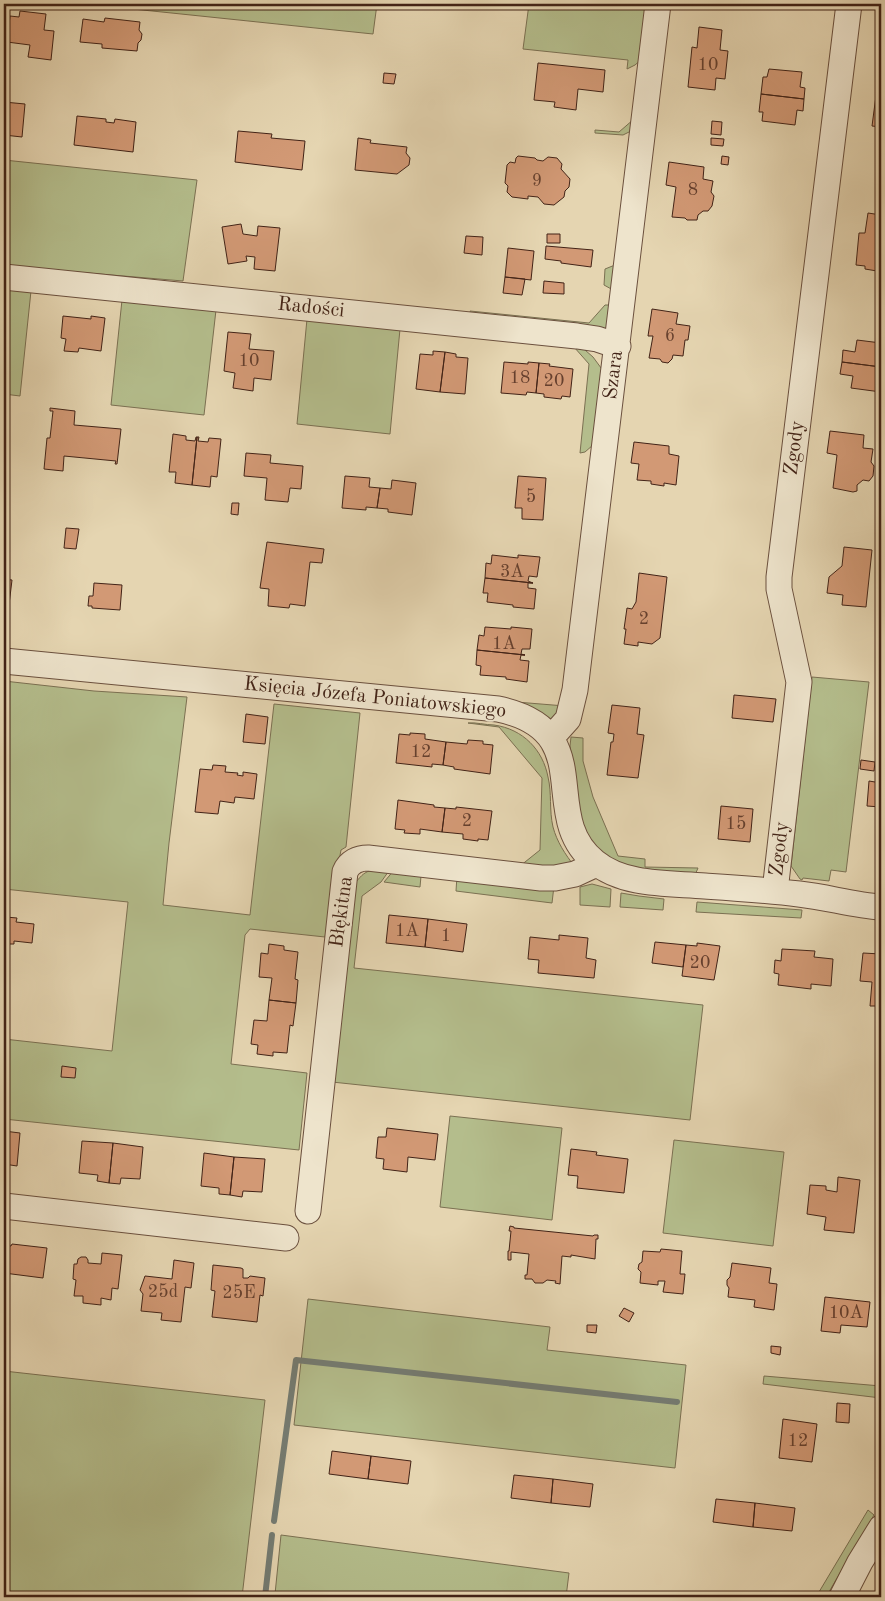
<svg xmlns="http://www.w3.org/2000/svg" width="885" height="1601" viewBox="0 0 885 1601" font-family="'Old Standard TT',serif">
<rect width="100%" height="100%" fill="#e5d5b1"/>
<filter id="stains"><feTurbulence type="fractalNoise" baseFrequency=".004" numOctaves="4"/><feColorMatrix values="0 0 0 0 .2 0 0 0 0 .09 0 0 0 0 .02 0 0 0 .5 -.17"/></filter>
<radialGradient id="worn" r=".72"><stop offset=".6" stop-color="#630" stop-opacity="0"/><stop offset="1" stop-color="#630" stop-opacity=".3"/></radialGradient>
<path fill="#b4bd8c" stroke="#7b7052" d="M85 4H377L373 34Z
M529 4H651L642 59 635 65 627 69 628 60 523 49Z
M634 119 631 131 623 135 595 133V130L619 132Z
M4 160 197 180 183 281 4 266Z
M615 265 612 333 471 317 470 311 589 323 605 305H611L613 290 604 285 605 269Z
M4 288 31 291 20 396 4 394Z
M122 300 216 310 204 415 111 405Z
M307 319 400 329 390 434 297 424Z
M577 343 593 357 607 376 593 445 585 452 580 453 589 364 574 347Z
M812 677 869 682 846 872 831 870 829 881 803 878 802 880 800 879 791 866Z
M4 681 94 691 187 697 169 843 163 905 250 915 274 704 360 713 346 847 341 850 325 937 250 929 245 935 231 1064 307 1073 299 1150 4 1119V1039L112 1051 128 902 4 889Z
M504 701 565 706 553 720H549Z
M468 723C475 722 486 725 494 725 523 729 543 750 548 777 552 793 549 810 553 827 557 842 565 854 575 867L520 866 540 850 542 778 499 727Z
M571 737 583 738V761L593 797 618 856 645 859V867L698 868 695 875 630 867 609 859 595 847 582 827 570 746Z
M391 868 381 882 362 896 354 968 703 1005 690 1120 332 1082 351 889C365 869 367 870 391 868Z
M395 869 421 876 420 887 384 882Z
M457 876 554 886 552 903 456 891Z
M592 884 611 889 610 907 580 905V887Z
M621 893 639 896 664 899 663 910 620 907Z
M697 902 802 910 801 918 696 912Z
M450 1116 562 1128 552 1220 440 1207Z
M674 1140 784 1152 773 1246 663 1233Z
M308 1299 550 1327 547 1350 686 1365 675 1468 294 1425Z
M4 1371 265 1400 242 1597H4Z
M764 1376 881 1386V1398L763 1384Z
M868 1510 874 1515 826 1597H816Z
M281 1535 569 1573 566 1597H297L275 1594Z"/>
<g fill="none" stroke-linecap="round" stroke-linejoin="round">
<path stroke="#747c73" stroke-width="6" d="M274 1521 296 1360 677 1402
M265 1597 272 1535"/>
</g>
<path fill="#d29975" stroke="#422317" d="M20 11 46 14 44 30 54 31 51 60 28 57 30 45 7 42 10 16 19 17Z
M105 18 140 22 139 30 142 34 141 40 138 43 137 51 102 48V44L80 42 83 19 104 22Z
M699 27 722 30 720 50 728 51 725 79 716 78 715 90 688 87 692 47 697 48Z
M538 63 605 70 603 92 578 89 576 110 554 107 555 102 534 100Z
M769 69 802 72 800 87 805 88 804 99 761 94 763 77H767Z
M881 70V130V127L872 126 877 88H879Z
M384 73 396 74 394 84 383 83Z
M761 94 804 99 803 111 797 110 795 125 762 121 763 112H759Z
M4 102 25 104 22 137 4 135Z
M77 116 106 119V122L114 123 115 119 136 122 133 152 74 145Z
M712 121 722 122 721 135 711 134Z
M238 131 272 134 271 138 305 141 302 170 235 162Z
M358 138 371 140 370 143 407 147 406 153 410 158 409 165 397 174 355 170Z
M711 138 724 139 723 146 711 145Z
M518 156 535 158 537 160 543 161 548 157 557 158 562 164 561 169 570 179 569 187 565 191 564 197 554 205 544 204 538 197 528 196V199L512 197 507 192 508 186 505 183 507 165 510 162 515 163 516 158Z
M722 156 729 157 728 165 721 164Z
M669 162 704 167 703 179 713 181 711 192 714 196 712 206 708 211H703L698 215 697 220H687L685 218 672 217 676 187 666 185Z
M868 213 881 215V268L877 267V271L865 269V266L856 265 859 233H865Z
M241 224 243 234 257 236 258 226 280 228 275 271 254 269 255 257 246 256 247 261 228 264 222 227Z
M547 234H560V243H547Z
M466 236 483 237 482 255 464 253Z
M546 246 593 250 591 267 561 263V261L545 259Z
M508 248 534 251 531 280 505 277Z
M505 277 525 279 522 295 503 293Z
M544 281 564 283V294L543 293Z
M652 309 678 313 676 324 690 326 688 340H685L683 356 673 355 672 359 668 363 662 362 660 359 649 358 653 336H648Z
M63 316 91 319V316L105 318 101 351 79 348 78 352 64 351 66 339 61 338Z
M228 332 251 334 249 349 274 351 271 380 254 378 253 391 233 388 235 373 224 371Z
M857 340 881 343V367L842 362 843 350 855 352Z
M433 351 445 352 440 392 416 389 420 354 433 355Z
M445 352 456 354V357L468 358 465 394 440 392Z
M504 362 528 364V362L539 363 536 393 527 392 526 395 501 393Z
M842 362 881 367V392L851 388 853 376 840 374Z
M539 363 550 364 549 366 573 369 570 397 562 396 561 399 544 397V394L536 393Z
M50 408 75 411 74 425 121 429 117 464H115L116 461 64 456 63 471 44 469 47 438H50L53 411H50Z
M830 431 864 435 863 448 873 449 871 462 874 466 873 476 869 481 863 480 857 485V491L853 492 833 488 837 455 827 453Z
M173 434 186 436V440L195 441 196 437H197L192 485 175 483 176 472H169Z
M197 437H199L198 441 208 442 209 438 221 439 217 477 211 476 210 487 192 485Z
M634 442 669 446V454L679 456 676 485 664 483V486L651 484V481L637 480 639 464 631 463Z
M246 453 271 455 270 463 303 466 301 489 290 488 288 502 265 500 267 478 244 476Z
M345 476 370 478 369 487 380 488 377 508 366 507V510L342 508Z
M518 476 546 478 543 520 522 519V508H515Z
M392 480 416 483 412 515 388 512V509L377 508 380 488 391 489Z
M232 503H239L238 515 231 514Z
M66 528 79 529 76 549 64 548Z
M267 542 324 549 322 563 310 562 305 606 290 604 289 608 268 606 269 589 260 588Z
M844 547 872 550 866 607 842 605 843 595 827 593 829 577 842 566Z
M492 555 518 558V555L540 557 537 577 529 576 528 581 533 583 485 578 486 563 491 564Z
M639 573 667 577 660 638 652 644 638 642V646L624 644 626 629H624L627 608 632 609 636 602Z
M485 578 533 583H528V588L536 589 534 609 513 607V605L487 602 488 593H483Z
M4 579 12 580 8 613 4 612Z
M94 583 122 585 120 610 92 608V606H88L89 596H93Z
M485 627 511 629V627L532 629 530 649H522L521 654 525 655 477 650 479 635 484 636Z
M477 650 525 655H521L520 660 529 661 527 682 506 679V677L480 675 481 666 476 665Z
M734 695 776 699 773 722 732 718Z
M612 705 640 708 637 734 644 735 638 778 607 775 611 742H613L614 734 608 733Z
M246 714 268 717 265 744 243 742Z
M410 733 425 734V739L446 742 443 765 432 764V767L396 763 399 734 410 735Z
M468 740 483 741V744L493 745 490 774 454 769V767L443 765 446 742 467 744Z
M861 760 875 762 874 771 860 769Z
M213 765 226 766 225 772 238 773 237 775 243 776V772L257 774 254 799 235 797 234 803 220 801 218 814 195 812 200 769 212 770Z
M869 781 881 783V807L867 806Z
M398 800 434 805V807L445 808 442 832 420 829V834L404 833 405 830 395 829Z
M721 806 753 809 750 842 718 839Z
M456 807 492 811 488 840 478 839V841L463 839V834L442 832 445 808 456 809Z
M389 915 428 919 425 947 386 943Z
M6 917 17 918 16 922 34 924 32 943 14 941V944H9L5 963H4V918L6 919Z
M428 919 467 924 463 952 425 947Z
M559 935 588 938 586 958 596 960 594 978 538 973 539 960 528 959 530 937 559 940Z
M655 942 686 945 683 967 652 963Z
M697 943 720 946 714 980 682 976 686 945 697 946Z
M269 944 284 946V950L298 952 295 979 298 980 296 1003 269 1000 272 978 259 977 261 953 268 954Z
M782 949 815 951 814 957 833 959 831 986 811 984V989L778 985 779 974 774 973 775 960 781 961Z
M863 953 881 954V1006H870L872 982 860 981Z
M269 1000 296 1003 293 1026 290 1025 287 1053 273 1052V1056L257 1054 258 1045 251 1044 254 1020 267 1021Z
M62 1066 76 1068 75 1078 61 1077Z
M878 1092 881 1093V1109H877Z
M387 1128 438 1134 435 1160 408 1157 407 1172 383 1169 384 1159 376 1158 378 1137H386Z
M4 1131 20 1133 17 1166 4 1164Z
M82 1141 113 1143 109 1183 97 1181 98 1175 79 1173Z
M113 1143 143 1147 140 1179 121 1178 120 1184 109 1183Z
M571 1149 597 1152 596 1155 628 1159 624 1193 577 1188 578 1176 568 1175Z
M204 1153 234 1157 230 1195 219 1194V1188L201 1186Z
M234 1157 265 1159 262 1192 243 1191 242 1197 230 1195Z
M838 1177 860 1180 854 1233 824 1230 826 1217 807 1214 810 1185 826 1186V1190L837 1192Z
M510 1226 514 1227V1228L593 1236 594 1235H598V1239H596L595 1259 571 1255V1257L562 1256 560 1284 555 1283 556 1281 547 1280 543 1283H535L532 1279H525V1275H527L529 1254 511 1252V1260H508V1251H509L511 1231H509Z
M12 1244 47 1248 43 1278 4 1273V1245L11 1246Z
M661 1249 682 1251 680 1274H685L683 1294 663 1292 665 1281H658V1285L640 1283 641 1272 638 1269 639 1264 642 1262 643 1251 660 1252Z
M102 1253 122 1255 118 1289 112 1288 111 1300 101 1298V1305L83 1303V1296H74L76 1280 73 1279 74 1264H77L78 1259 81 1257H86L88 1260V1263L101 1264Z
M174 1260 194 1263 191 1288 185 1287 181 1322 161 1320 162 1313 141 1311 143 1294 140 1290 145 1276 172 1279Z
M732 1263 771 1268 769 1283 777 1284 774 1310 754 1307 755 1300 728 1297 729 1288 727 1285V1280L730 1277Z
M213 1265 241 1268 243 1269V1278H248L250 1276 265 1278 263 1296 260 1295 257 1322 212 1317 215 1291 211 1290Z
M825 1297 870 1302 867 1327 841 1325 840 1333 821 1331Z
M624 1308 634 1313 629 1322 619 1316Z
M587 1325H597L596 1333 587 1332Z
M771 1346 781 1347 780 1355 771 1353Z
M837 1403 850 1404 849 1423 836 1422Z
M783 1419 817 1424 812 1462 779 1458Z
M332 1451 371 1456 368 1479 329 1474Z
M371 1456 411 1461 408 1484 368 1479Z
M514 1475 553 1479 551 1503 511 1498Z
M553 1479 593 1484 590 1507 551 1503Z
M716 1499 755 1503 753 1527 713 1522Z
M755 1503 795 1508 792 1531 753 1527Z"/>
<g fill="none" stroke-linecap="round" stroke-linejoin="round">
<g stroke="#6b503e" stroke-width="27">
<path id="minor" d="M4 277 577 336 597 339 618 346
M4 661 498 709C602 731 536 815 595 862 624 886 669 883 705 886 736 888 768 890 799 894 827 897 853 905 881 907
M551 738 568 719 575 690 658 4
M775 891 799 682 779 589V577L849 4
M4 1206 286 1238
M308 1211 345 872C349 862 358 858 368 858L541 878H555L575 874 590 867 596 863
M842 1597 860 1562 881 1528"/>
</g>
<use href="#minor" stroke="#eee4cc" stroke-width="25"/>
</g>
<g text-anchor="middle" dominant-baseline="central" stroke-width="4" stroke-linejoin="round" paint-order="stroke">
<g font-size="18" fill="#66402e">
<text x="708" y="65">10</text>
<text x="537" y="181">9</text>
<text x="693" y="190">8</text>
<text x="670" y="336">6</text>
<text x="249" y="361">10</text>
<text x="520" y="378">18</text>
<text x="554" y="381">20</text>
<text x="531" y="497">5</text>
<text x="512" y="572">3A</text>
<text x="644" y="619">2</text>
<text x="504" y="644">1A</text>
<text x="421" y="752">12</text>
<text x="467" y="821">2</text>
<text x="736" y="824">15</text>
<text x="407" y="931">1A</text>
<text x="446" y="936">1</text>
<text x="700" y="963">20</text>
<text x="163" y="1292">25d</text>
<text x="239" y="1293">25E</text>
<text x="846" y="1313">10A</text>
<text x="798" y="1441">12</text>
</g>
<g font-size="20" fill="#422317" stroke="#eee4cc">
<text transform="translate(311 308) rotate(6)">Radości</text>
<text transform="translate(614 375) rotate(-83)">Szara</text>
<text transform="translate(795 448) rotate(-83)">Zgody</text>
<text transform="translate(375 698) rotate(6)">Księcia Józefa Poniatowskiego</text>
<text transform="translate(780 849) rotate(-84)">Zgody</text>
<text transform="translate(342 912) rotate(-82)">Błękitna</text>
</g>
</g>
<rect width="885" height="1601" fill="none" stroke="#e5d5b1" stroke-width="20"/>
<rect x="5" y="5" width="875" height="1591" fill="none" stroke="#422317" stroke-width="2.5"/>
<rect x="10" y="10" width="865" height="1581" fill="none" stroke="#422317"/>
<rect width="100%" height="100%" filter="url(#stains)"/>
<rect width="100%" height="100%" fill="url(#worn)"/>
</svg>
